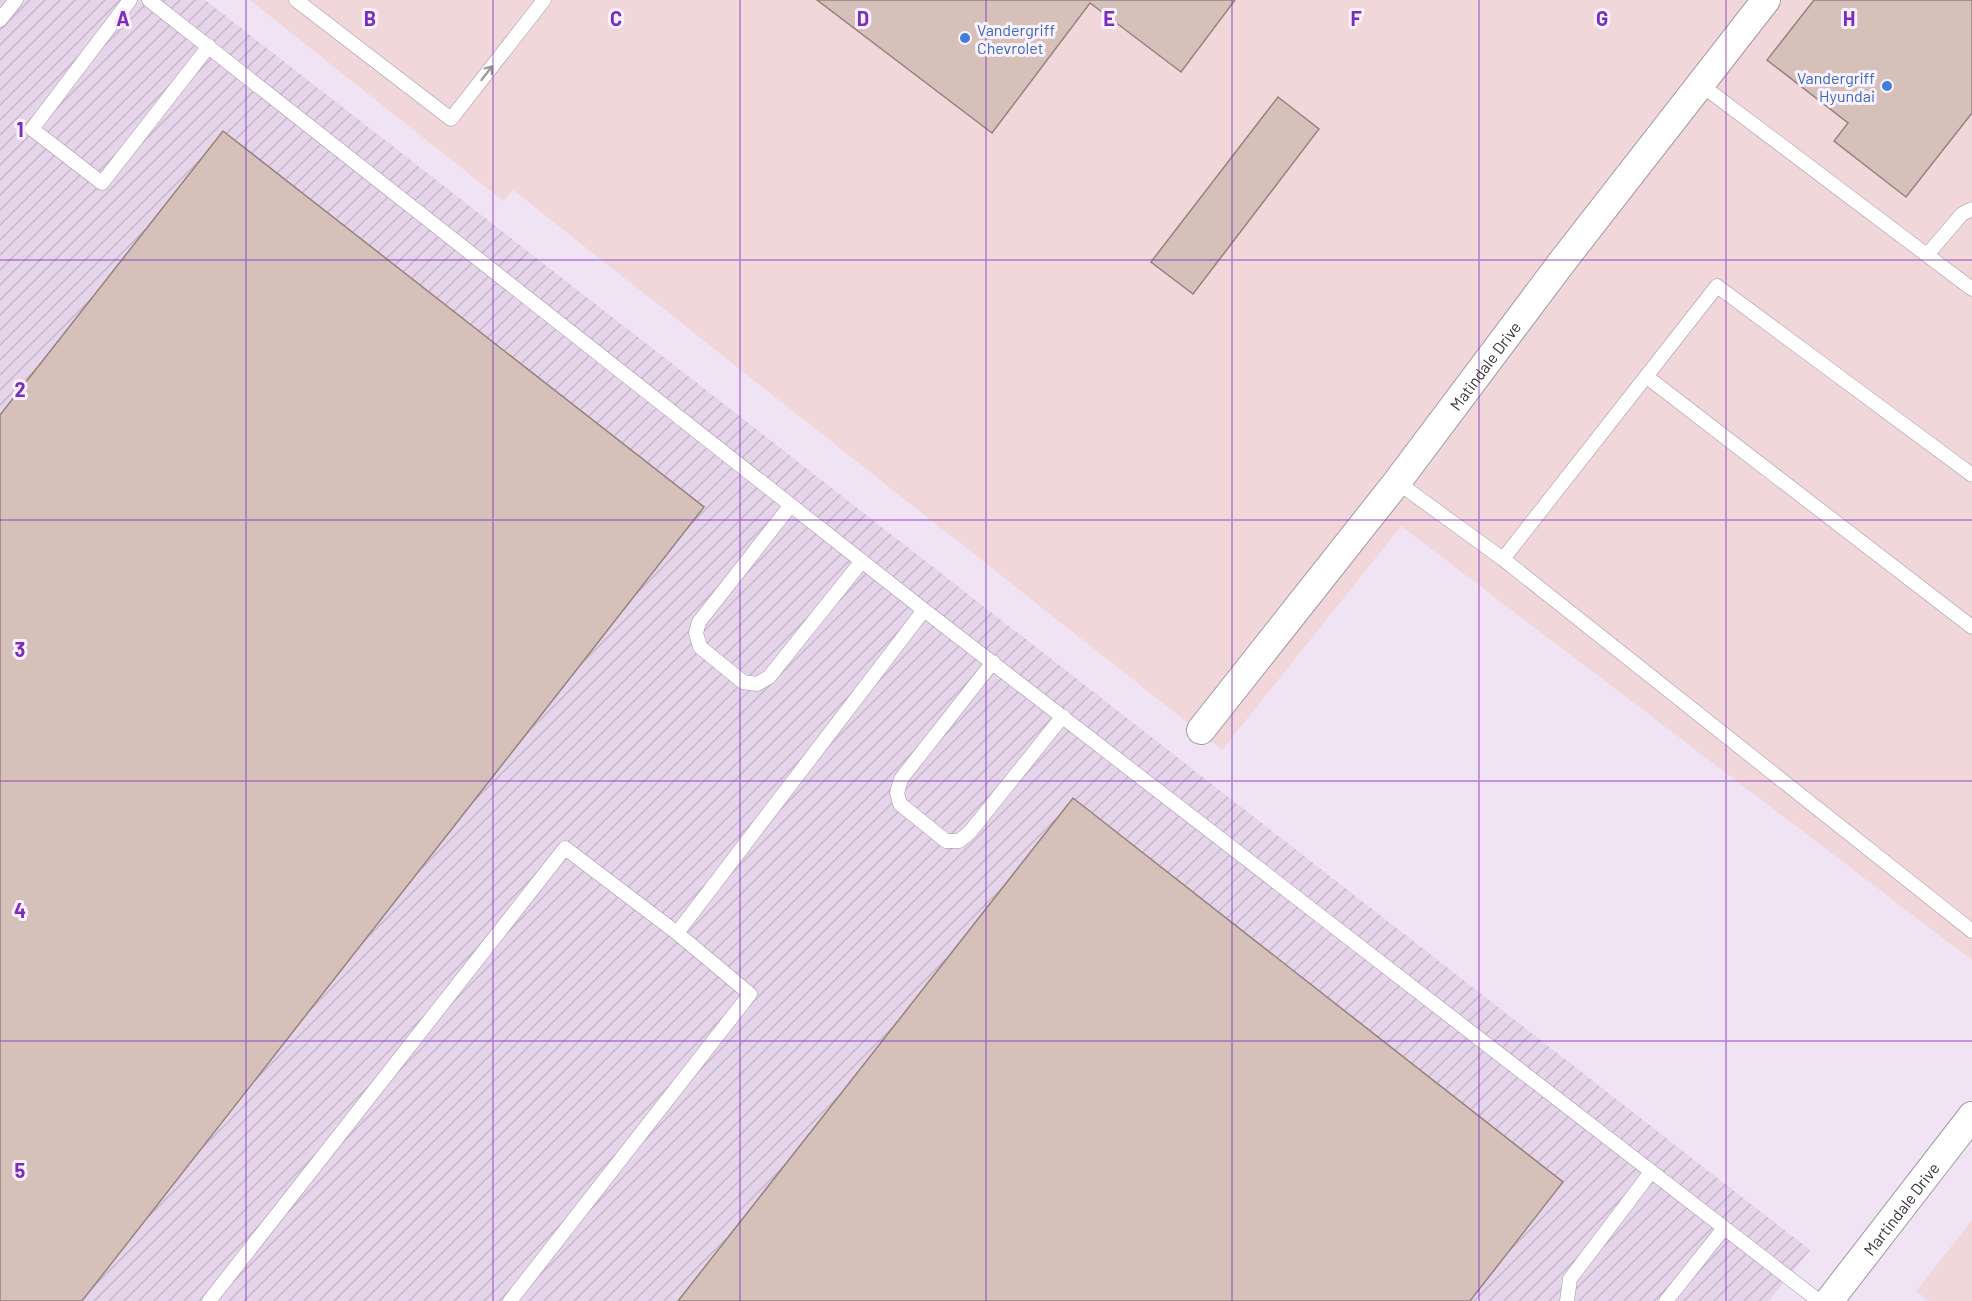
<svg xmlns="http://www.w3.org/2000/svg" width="1972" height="1301" viewBox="0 0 1972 1301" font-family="Barlow,sans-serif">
<defs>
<pattern id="industrial-furrows" width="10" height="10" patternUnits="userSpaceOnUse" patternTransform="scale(1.5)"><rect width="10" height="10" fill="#e6d5ea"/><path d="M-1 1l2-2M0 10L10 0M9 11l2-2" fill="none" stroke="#c6b7ca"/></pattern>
</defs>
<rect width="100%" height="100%" fill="#f0e3f3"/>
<path fill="#f1d7da" d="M250 0H1972V960L1401 526 1222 750 513 190 503 201Z
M1972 1220V1301H1929L1916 1291Z"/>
<path fill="url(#industrial-furrows)" d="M0 0H205L1810 1250 1769 1301H0Z"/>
<path fill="#d5c0ba" stroke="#97837e" stroke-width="1.5" d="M817 0H1235L1181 72 1090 3 992 133Z
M1814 0H1972V113L1906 197 1834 141 1848 123 1767 60Z
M1278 97 1319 129 1193 294 1151 262Z
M1278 97 1319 129 1193 294 1151 262Z
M223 131 704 507 82 1301H0V415Z
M1073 798 1563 1182 1470 1301H678Z"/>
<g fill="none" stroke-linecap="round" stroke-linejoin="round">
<g stroke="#a396a5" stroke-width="15">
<path id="lane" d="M130 0 32 129 102 183 209 46
M149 0 924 610 1819 1301
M296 0 451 119 544 0
M0 20 16 0
M1700 84 1972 289
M1927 255 1962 214 1972 209
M1647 377 1972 627
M1397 482 1503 559 1972 931
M791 505 699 622 696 633 700 647 743 682 757 684 769 677 862 561
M1503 559 1717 286 1972 475
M993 662 901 779 897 793 900 804 946 841H959L970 832 1063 716
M209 1301 565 848 677 933 924 610
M510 1301 750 994 677 933
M1567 1301 1570 1279 1651 1172
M1666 1301 1724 1228"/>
</g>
<g stroke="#a396a5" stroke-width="30">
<g id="street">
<path id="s1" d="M1201 730 1397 482 1562 262 1766 0"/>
<path id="s2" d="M1829 1301 1972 1116"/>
</g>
</g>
<use href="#lane" stroke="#fff" stroke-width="14"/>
<use href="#street" stroke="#fff" stroke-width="28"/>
</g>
<defs><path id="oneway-shaft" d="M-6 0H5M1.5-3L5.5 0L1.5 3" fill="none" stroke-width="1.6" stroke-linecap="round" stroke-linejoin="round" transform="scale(1.5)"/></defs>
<use stroke="#9c9a9d" href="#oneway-shaft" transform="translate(487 73) rotate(-52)"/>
<path fill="none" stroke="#7b2cbf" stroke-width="1.5" stroke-opacity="0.55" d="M246 0V1301M493 0V1301M740 0V1301M986 0V1301M1232 0V1301M1479 0V1301M1726 0V1301M0 260H1972M0 520H1972M0 781H1972M0 1041H1972"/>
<g fill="#3f7fe0" stroke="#fcf1fe" stroke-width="2">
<circle cx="965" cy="38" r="6"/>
<circle cx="1887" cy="86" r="6"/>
</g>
<g text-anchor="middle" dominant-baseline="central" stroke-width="6" stroke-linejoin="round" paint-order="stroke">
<g font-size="16" fill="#366cbe" stroke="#fcf1fe" text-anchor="start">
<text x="977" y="29">Vandergriff<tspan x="977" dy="18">Chevrolet</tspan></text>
<text x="1875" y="77" text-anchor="end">Vandergriff<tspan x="1875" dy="18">Hyundai</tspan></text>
</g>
<g font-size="16" fill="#3a353b" stroke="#fcf1fe">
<text stroke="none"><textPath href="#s1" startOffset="462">Matindale Drive</textPath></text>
<text stroke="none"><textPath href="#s2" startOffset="117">Martindale Drive</textPath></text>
</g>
</g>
<g font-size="20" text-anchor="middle" font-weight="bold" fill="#7b2cbf" stroke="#fcf1fe" stroke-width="6" stroke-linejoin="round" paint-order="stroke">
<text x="123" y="26">A</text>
<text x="370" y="26">B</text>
<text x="616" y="26">C</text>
<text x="863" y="26">D</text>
<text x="1109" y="26">E</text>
<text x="1356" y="26">F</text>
<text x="1602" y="26">G</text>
<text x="1849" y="26">H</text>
<text x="20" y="137">1</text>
<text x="20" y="397">2</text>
<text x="20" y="657">3</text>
<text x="20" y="918">4</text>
<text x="20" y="1178">5</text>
</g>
</svg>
